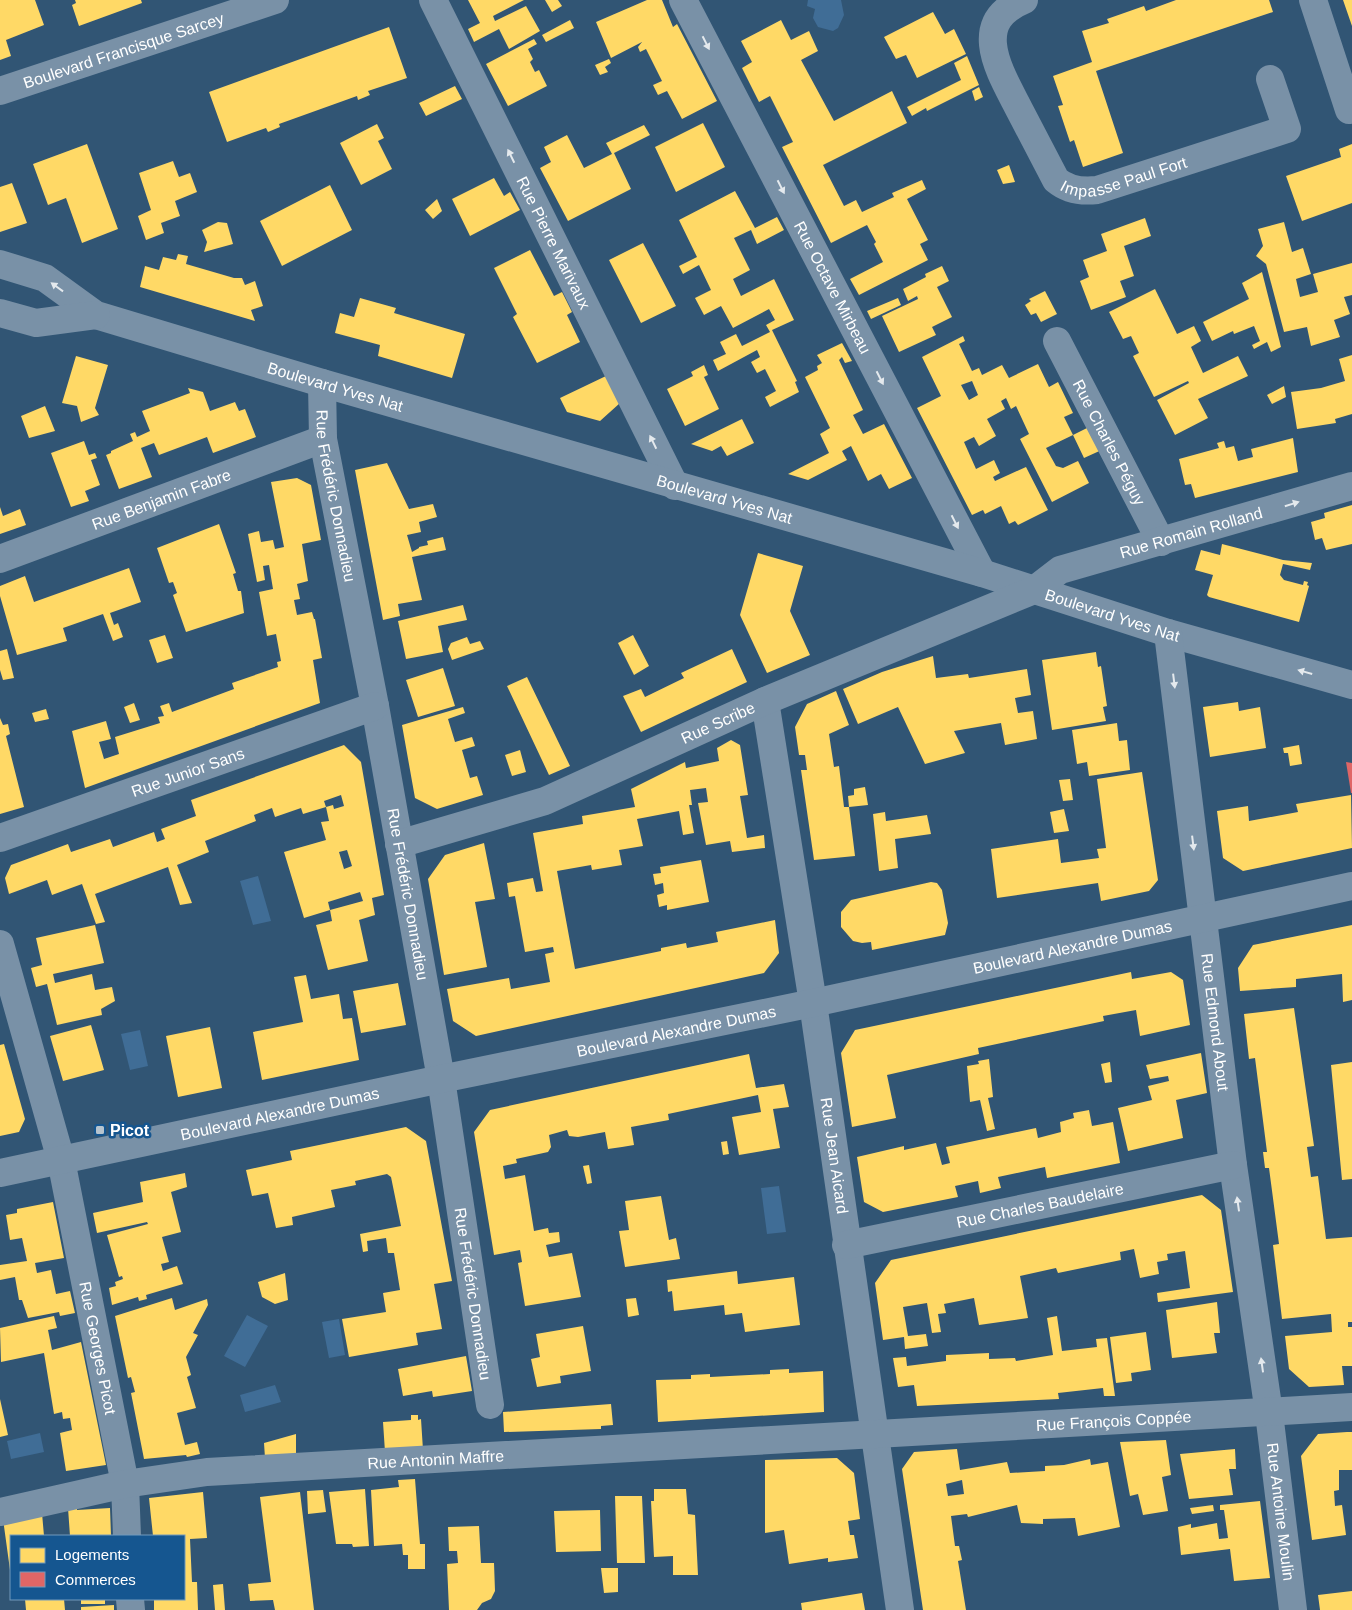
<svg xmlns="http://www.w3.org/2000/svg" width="1352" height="1610" viewBox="0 0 1352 1610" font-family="Helvetica,sans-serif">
<rect width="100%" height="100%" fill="#315574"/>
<path fill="#406d96" d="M808 0H841L844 15 838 28 833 31 818 27 813 18 815 9 807 6Z
M258 876 271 921 253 925 240 881Z
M140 1030 148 1066 130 1070 121 1034Z
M779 1186 786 1232 767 1234 761 1188Z
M247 1315 268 1326 245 1367 224 1356Z
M339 1319 345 1355 329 1358 322 1322Z
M275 1385 281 1402 245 1412 240 1395Z
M40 1433 44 1452 11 1459 7 1441Z"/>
<path fill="#ffd966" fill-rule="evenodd" d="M0 0H35L44 25 6 40 11 56 0 60Z
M75 0H141L142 3 79 26 72 5 76 3Z
M468 0H524L493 16 495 21 526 6 540 31 509 49 499 29 474 42 468 29 480 23Z
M545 0H558L562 6 552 12Z
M647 0H662L673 27 677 24 717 101 682 119 667 91 658 95 653 85 662 81 646 49 640 52 638 47 642 42 611 58 596 22Z
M1176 0H1269L1273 12 1096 71 1123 153 1083 167 1074 140 1070 142 1058 106 1063 105 1053 76 1092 62 1082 31 1109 23 1107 19 1144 6 1146 11Z
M1343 0H1352V26Z
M933 12 945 34 954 29 966 54 917 78 906 55 896 59 884 37Z
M570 20 574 28 546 42 542 35Z
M781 20 791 40 809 31 818 51 801 60 834 121 892 91 907 123 823 165 844 206 856 200 862 212 894 197 892 193 922 180 926 189 907 199 928 240 920 244 928 260 859 295 850 279 883 262 874 244 876 242 867 225 831 243 782 147 793 142 770 96 759 102 742 68 752 62 741 41Z
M389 27 407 78 368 91 370 95 358 100 357 96 279 124 280 127 268 132 266 128 227 142 209 92Z
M534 39 537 44 528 49 533 59 530 62 535 72 539 70 547 86 508 106 486 64Z
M967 56 979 85 927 111 926 108 912 116 907 107 961 80 954 63Z
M609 59 611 63 605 67 608 72 600 75 595 65Z
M455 86 462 99 426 116 419 103Z
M979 87 983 97 975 101 972 91Z
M703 123 725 167 676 192 655 147Z
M377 124 384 138 378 141 392 169 361 185 340 143Z
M644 125 650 135 612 154 606 143Z
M567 135 584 168 614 153 631 189 568 221 540 168 551 162 544 147Z
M87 144 118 229 82 243 66 198 48 205 33 164Z
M1352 144V203L1302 221 1286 176 1341 157 1339 149Z
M173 161 179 177 190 173 197 192 175 201 180 216 161 223 164 233 146 240 138 216 151 210 139 173Z
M1009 165 1015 182 1003 184 997 170Z
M494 178 504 196 510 192 520 210 470 236 452 199Z
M12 183 27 223 0 232V187Z
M330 185 352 230 282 266 260 221Z
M735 191 755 228 777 217 784 230 757 244 751 230 734 238 750 270 733 279 741 296 774 279 794 320 772 330 797 381 795 382 799 392 770 407 765 397 776 391 765 369 757 373 751 362 760 357 757 350 718 371 713 360 726 354 720 342 736 334 742 346 770 332 766 325 775 320 769 309 733 328 721 306 704 315 695 298 711 290 699 265 683 274 679 266 697 257 679 220Z
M437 199 442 211 433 219 425 210Z
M1145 218 1151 236 1124 246 1134 276 1120 281 1126 297 1091 310 1080 281 1089 277 1083 260 1107 251 1101 234Z
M218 222 227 223 233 244 204 252 207 242 202 230Z
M1284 222 1292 252 1303 248 1311 274 1296 279 1300 297 1318 292 1313 274 1352 263V295L1344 297 1350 314 1334 320 1340 337 1311 346 1307 327 1284 332 1266 264 1256 256 1263 246 1258 229Z
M643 243 676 306 641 323 609 260Z
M530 250 554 296 562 292 572 312 567 315 580 342 537 363 513 317 517 314 494 268Z
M178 254 188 256 186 264 234 278H242L245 285 255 281 263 306 251 310 255 321 140 287 145 266 159 270 163 257 176 260Z
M942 266 949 281 937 287 952 317 932 327 936 335 899 352 882 316 918 299 917 296 908 301 903 289 926 277 925 274Z
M1262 272 1281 347 1271 352 1267 342 1254 349 1252 345 1260 341 1254 326 1234 334 1233 331 1212 341 1203 322 1249 299 1242 283Z
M1155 289 1177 334 1194 326 1201 341 1191 347 1203 373 1238 356 1248 376 1198 399 1208 418 1175 435 1157 400 1189 383 1188 381 1154 397 1133 356 1139 353 1131 336 1123 339 1109 312Z
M1045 291 1057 314 1041 322 1036 313 1031 315 1025 305 1031 301 1029 299Z
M360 298 396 308 394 313 465 334 452 378 378 356 380 345 335 333 340 313 354 317Z
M898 298 901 305 871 319 867 311Z
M963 336 965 341 959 344 972 371 979 368 982 375 1002 365 1009 378 1038 364 1049 387 1058 382 1073 413 1064 417 1073 435 1046 448 1056 466 1063 468 1078 461 1089 483 1052 502 1020 439 1029 434 1016 406 1011 409 1006 398 1001 401 1005 409 987 419 996 436 979 446 974 437 964 442 976 469 994 460 1000 473 993 477 995 481 1026 467 1048 510 1018 525 1015 521 1009 524 1001 506 985 514 983 510 972 515 917 408 941 396 922 357ZM972 381 978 395 969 400 961 385Z
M842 343 852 361 845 363 842 357 839 360 863 410 853 415 863 434 884 424 912 478 889 489 881 474 868 481 851 446 842 451 847 460 808 480 788 474 829 453 820 434 830 428 805 377 818 370 817 366 822 363 817 355Z
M1352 355V414L1335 419 1336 423 1297 429 1291 392 1321 388 1345 381 1339 359Z
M76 356 108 365 95 408 99 415 81 422 77 406 62 403Z
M704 365 708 375 704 377 719 409 685 426 667 389 693 376 691 372Z
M606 376 620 403 600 421 567 412 560 398Z
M1284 386 1286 397 1272 404 1267 395Z
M188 388 203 392 210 411 235 402 239 411 245 409 256 437 213 453 207 437 159 455 154 443 141 448 152 477 119 489 106 455 111 453V451L133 441 130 434 135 432 137 437 150 431 142 411 190 393Z
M45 406 55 431 29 438 21 416Z
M742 419 754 443 727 456 721 446 712 451 691 444Z
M1095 424 1106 448 1084 458 1073 435Z
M1293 438 1298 472 1195 498 1191 484 1185 485 1179 459 1219 448 1217 443 1224 441 1226 448 1234 446 1238 461 1253 457 1251 449Z
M84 441 89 455 95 453 97 458 91 460 100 485 85 491 89 501 71 507 51 453Z
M387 463 409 509 433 504 437 517 419 522 421 532 407 535 412 552 419 548V547L428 545 427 541 443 537 446 550 412 557 422 600 398 604 400 616 383 620 355 470Z
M297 478 311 485 321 540 302 544 308 581 297 584 300 599 294 600 297 615 312 612 314 619H315L322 658 313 660 320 703 85 788 72 731 106 721 111 739 99 742 104 759 119 754 115 737 160 723 158 717 164 716 160 706 169 703 172 712 234 689 232 683 278 667 277 662 281 661 276 634 267 636 259 592 273 589 269 565 263 566 265 580 257 582 248 534 259 531 261 542 273 540 275 549 284 547 271 482Z
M1352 505V544L1326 550 1322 538 1315 540 1311 522 1325 518 1324 513Z
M0 507 3 516 20 509 26 525 0 534Z
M219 524 236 573 233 574 238 591H241L244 613 186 632 173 595 177 593 173 582 169 583 157 548Z
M1222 544 1283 560 1312 563 1310 570 1283 564 1280 575 1284 580 1303 585 1304 581 1308 582 1307 585 1309 586 1299 622 1209 597 1207 595 1213 575 1195 570 1201 550 1220 555Z
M758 553 803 566 790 611 810 655 767 673 740 615Z
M129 568 141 602 110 613 114 625 118 623 123 637 113 641 103 614 63 628 67 641 17 655 0 596V586L25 576 34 602Z
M463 605 467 620 438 626 443 652 406 659 398 621Z
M165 635 173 658 157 663 149 640Z
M633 635 649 666 634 675 618 643Z
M467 637 470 644 480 641 484 649 452 660 448 649 451 643Z
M7 649 14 678 3 680 0 670V651Z
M732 649 747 682 641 732 623 696 641 689 645 697 684 678 681 673Z
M1096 652 1098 667 1101 666 1107 706 1103 707 1106 721 1052 730 1042 660Z
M933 656 936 678 968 674 969 678 1027 669 1031 695 1015 698 1018 713 1033 711 1037 739 1005 745 1001 723 954 731 965 753 925 764 898 707 858 724 843 689 882 672Z
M443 668 455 706 418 717 406 680Z
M527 677 570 766 549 775 507 686Z
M836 691 849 725 829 734 834 767 839 766 844 807H849L855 856 814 860 801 770H807L805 755H799L795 727 807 704Z
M1238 702 1239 711 1260 707 1266 748 1210 757 1203 707Z
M134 703 140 720 130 723 124 707Z
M463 707 465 713 448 719 455 742 472 737 475 746 462 750 470 778 477 776 483 795 437 809 415 798 402 725Z
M46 709 49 719 35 722 32 713Z
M0 718 3 725 8 724 10 734 6 736 24 807 0 814Z
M1117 723 1119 741 1127 740 1130 770 1089 776 1087 762 1077 764 1072 730Z
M731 740 740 745 748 795 740 796 747 838 764 835 765 848 732 852 730 841 706 845 698 803 708 802 706 788 690 790 692 805H689L694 833 683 835 679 811 637 819 643 846 619 850 622 865 592 870 591 865 557 871 575 969 661 951V948L686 943 687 948 718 942 716 932 775 920 779 953 764 973 476 1036 453 1021 447 989 509 978 511 989 550 982 545 954 554 952 553 947 525 952 515 896 509 897 507 883 533 878 536 892 543 891 533 833 583 824 582 816 635 807 631 789 685 762 686 768 719 761 717 748Z
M344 745 361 762 384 895 372 898 375 915 359 920 368 961 328 970 316 925 332 921 330 910 363 901 360 892 328 902 330 910 304 918 284 852 326 840 321 822 329 821 326 807 333 805 334 809 344 806 341 795 324 801 326 807 303 814 301 808 275 817 272 808 254 815 256 821 205 841 209 852 177 865 192 903 180 905 168 867 95 894 105 922 96 924 82 884 52 895 47 880 9 894 5 878 11 865 68 844 71 852 110 839 113 847 154 832 157 842 165 839 161 829 196 816 191 800ZM347 850 352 866 344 869 339 852Z
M1299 745 1302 764 1290 766 1288 753H1284L1283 748Z
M520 750 526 772 512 776 505 755Z
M1142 772 1158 880 1149 891 1101 901 1098 883 997 898 991 849 1058 839 1061 863 1099 858 1097 849 1106 848 1097 779Z
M1070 779 1073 800 1063 801 1059 780Z
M865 787 868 805 849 807 848 796 854 795V789Z
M1351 795 1352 848 1243 871 1223 858 1217 811 1248 806 1249 821 1298 812 1296 804Z
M1064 809 1069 831 1054 833 1050 812Z
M885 812 886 821 927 815 931 834 895 839 898 868 879 871 873 814Z
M484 843 495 899 475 902 487 967 444 975 428 879 445 855Z
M701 860 709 902 667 910V905L659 907 657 895 664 893 663 883 655 885 653 874 661 873 660 867Z
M931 882 937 883 942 890 948 923 945 935 872 950 871 942 862 943 853 941 841 927V912L851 900Z
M95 925 104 963 53 974 55 983 92 974 95 990 112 987 115 1001 101 1009 102 1015 57 1025 47 984 36 987 31 968 42 965 36 938Z
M1352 925V1000L1343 1002 1342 974 1296 979V987L1240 991 1238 968 1253 945Z
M1131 972 1132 979 1171 972 1183 980 1190 1025 1140 1036 1136 1010 1103 1016 1104 1021 978 1048 979 1054 887 1075 896 1118 852 1127 841 1053 855 1030Z
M306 975 311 999 339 994 343 1019 352 1018 359 1060 262 1080 253 1032 303 1022 294 977Z
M398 983 406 1025 361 1033 353 991Z
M1294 1008 1314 1146 1307 1147 1311 1177 1318 1176 1326 1239 1352 1237V1322H1348V1327H1352V1366H1342L1344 1385 1309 1387 1289 1369 1285 1336 1332 1332 1331 1314 1282 1319 1273 1245 1279 1244 1269 1168H1265L1263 1152H1267L1255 1058 1249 1059 1244 1014Z
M91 1025 104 1070 63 1081 50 1036Z
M210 1027 222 1088 178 1097 166 1036Z
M4 1044 25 1119 19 1132 0 1136V1045Z
M1201 1053 1207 1093 1176 1100 1183 1138 1128 1151 1118 1108 1152 1100 1148 1086 1169 1081 1168 1076 1150 1079 1146 1065Z
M749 1054 756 1088 784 1084 789 1107 773 1109 780 1148 739 1155 732 1117 761 1112 758 1095 668 1114 669 1120 631 1127 634 1145 622 1147 608 1149 605 1132 578 1137 569 1136 567 1130 549 1135 551 1147 548 1152 516 1159 517 1163 503 1166 505 1179 525 1175 534 1231 548 1228 549 1233 559 1232 560 1242 546 1245 549 1257 572 1253 581 1297 525 1306 518 1263 522 1262 520 1250 494 1255 474 1132 490 1110Z
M989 1059 993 1097 988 1098 995 1129 987 1131 980 1100 970 1102 967 1066 979 1064 978 1061Z
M1110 1062 1112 1082 1105 1083 1101 1064Z
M1352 1062V1179L1342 1180 1331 1065Z
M1089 1110 1092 1126 1113 1122 1120 1163 1047 1178 1045 1167 998 1177 1001 1188 980 1193 978 1181 955 1186 958 1197 883 1212 864 1202 857 1157 904 1146V1150L936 1143 942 1165 950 1163 946 1147 1036 1128 1038 1138 1061 1132 1060 1122 1074 1118 1073 1113Z
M406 1127 426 1141 452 1281 434 1284 442 1329 416 1333 418 1345 349 1357 342 1319 386 1312 383 1293 400 1290 394 1253H388L386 1238 367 1241 368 1251 363 1252 360 1234 401 1226 391 1177 387 1174 355 1181 356 1185 331 1190 335 1207 292 1217 293 1225 276 1228 268 1193 252 1196 246 1170 292 1160 290 1151Z
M727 1141 729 1154 723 1155 721 1142Z
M589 1165 592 1183 587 1184 583 1166Z
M185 1173 187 1187 171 1192 181 1232 162 1237 169 1262 161 1264 163 1271 177 1266 183 1284 146 1295 147 1299 139 1301 138 1297 112 1305 109 1288 116 1286 115 1282 123 1279 122 1276 119 1277 107 1235 148 1224 147 1222 97 1233 93 1213 143 1202 140 1182Z
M1202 1195 1221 1210 1233 1292 1158 1302 1157 1293 1190 1288 1185 1251 1167 1254 1168 1260 1157 1262 1159 1274 1140 1278 1134 1249 1120 1252 1121 1260 1058 1273 1056 1268 1020 1276 1028 1318 979 1325 974 1298 944 1304 946 1313 938 1314 941 1332 932 1333 927 1303 903 1307 908 1336 926 1334 928 1346 905 1349 904 1337 883 1340 875 1283 891 1260Z
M661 1196 669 1240 676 1238 680 1259 625 1267 619 1231 629 1230 625 1201Z
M53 1202 64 1258 35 1263 37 1273 51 1270 56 1294 70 1291 75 1313 60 1316 59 1312 28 1318 22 1300H19L15 1277 0 1280V1265L27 1261 22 1238 10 1240 6 1215 17 1213V1209Z
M737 1271 738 1284 794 1277 800 1325 745 1332 742 1313 725 1315 724 1305 674 1311 672 1291 668 1292 667 1280Z
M285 1273 288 1300 275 1304 262 1297 258 1282Z
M172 1298 175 1310 207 1299 208 1305 193 1333 198 1335 186 1357 191 1375 187 1377 196 1408 177 1413 185 1445 197 1442 200 1454 187 1457 186 1455 144 1459 131 1393 135 1392 131 1377 128 1378 115 1316Z
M636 1298 639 1315 628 1317 626 1299Z
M1217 1302 1220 1333H1214L1217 1353 1172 1358 1166 1310Z
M54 1316 57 1328 48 1330 52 1350 81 1342 106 1465 66 1471 60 1433 72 1430 70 1418 63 1419 62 1412 54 1414 44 1353 1 1362 0 1328Z
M1057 1316 1062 1351 1097 1347 1096 1339 1107 1338 1115 1396H1104L1103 1388 1058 1393 1059 1399 917 1406 914 1385 898 1387 893 1358 906 1357 907 1366 946 1361V1355L989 1353V1359L1015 1358 1016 1361 1053 1355 1047 1318Z
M583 1326 591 1371 560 1376 561 1383 537 1387 531 1359 540 1357 536 1334Z
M1146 1332 1151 1370 1131 1373 1132 1381 1116 1383 1110 1337Z
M466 1356 472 1391 433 1397 432 1391 403 1396 398 1369Z
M789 1369V1373L823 1371 824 1412 658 1422 656 1380 691 1379V1375L710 1374V1377L770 1374V1370Z
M0 1399 8 1435 0 1437Z
M611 1404 613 1425 601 1426V1429L504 1432 503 1412Z
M411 1415H418V1420L421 1419 423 1450 385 1452 383 1422 411 1420Z
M1347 1432H1352V1470H1339V1490L1334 1491 1335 1506 1342 1505 1346 1535 1312 1540 1301 1456 1318 1434Z
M296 1434V1457L265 1458 264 1443Z
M1166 1440 1171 1475 1162 1477 1168 1511 1143 1515 1138 1494 1130 1496 1120 1442Z
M957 1449 960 1470 1007 1462 1010 1473 1045 1471V1466L1064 1465 1090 1459 1091 1465 1108 1462 1120 1527 1078 1536 1075 1518 1043 1519V1524L1021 1523 1017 1505 968 1517 967 1514 951 1516 955 1546H959L962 1560 958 1561 966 1610H923L902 1469 914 1452ZM962 1480 964 1494 948 1496 946 1484Z
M1235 1449 1236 1469H1229L1233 1495 1189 1499 1180 1454Z
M837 1458 854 1473 860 1519 848 1521 850 1535H854L858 1558 828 1562V1558L789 1564 784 1530 765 1533V1460Z
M415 1479 420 1544H425V1569H408V1555H403L402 1544 374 1546 371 1490 399 1487 398 1480Z
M365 1489 369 1546 353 1547 352 1544H336L329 1492Z
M654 1489H686L688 1514 695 1515 698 1575H673V1556L654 1557 651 1501H654Z
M323 1490 326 1512 308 1514 307 1491Z
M203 1492 207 1538 190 1539 192 1582H197L198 1610H154V1599H184V1536H153L149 1498Z
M300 1492 314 1610H275L273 1600 250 1601 248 1584 271 1582 260 1497Z
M615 1496H642L645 1563H617Z
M1260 1501 1270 1578 1234 1581 1230 1549 1181 1555 1178 1527 1191 1524V1528L1217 1523 1219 1539 1228 1538 1224 1510H1220V1505Z
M1213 1505 1214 1511 1192 1514 1190 1508Z
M77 1506V1510L110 1508 111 1536H70L68 1508Z
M600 1510 601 1551 556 1552 554 1511Z
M42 1513 44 1536H11L10 1570 3 1519Z
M479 1526 481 1563H494L495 1591 491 1599 482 1603 477 1610H449L447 1564 458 1563 457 1551H449L448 1527Z
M601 1568H618V1592L604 1593Z
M223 1584 225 1610H215L213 1585Z
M1352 1591V1610H1320L1318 1595Z
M862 1593 865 1610H802L801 1603Z
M25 1599H64L65 1610H26Z
M81 1599H105V1604H81Z
M114 1605V1610H81V1607Z"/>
<path fill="#e06666" d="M1346 762 1352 763V793H1351Z"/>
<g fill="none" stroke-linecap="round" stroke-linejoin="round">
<g stroke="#7991a7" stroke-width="28">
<path id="s1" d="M433 0 675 486"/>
<path id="s2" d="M683 0 982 573"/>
<path id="s3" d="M1024 0C967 23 1002 75 1020 111 1032 134 1044 157 1056 180 1068 190 1081 192 1097 190L1287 129 1270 79"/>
<path d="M1313 0 1349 110"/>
<path id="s4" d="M0 91 275 0"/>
<path id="s5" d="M0 264 45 278 96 315 322 383 982 573 1168 633 1352 685"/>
<path d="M0 313 36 323 96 315"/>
<path id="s6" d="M1057 341 1161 542"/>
<path id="s7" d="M322 383 323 439 375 706 441 1079 490 1405"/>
<path id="s8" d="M0 559 323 439"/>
<path id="s9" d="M1168 633 1233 1165 1269 1413 1293 1610"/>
<path id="s10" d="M765 701 813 1003 900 1610"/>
<path id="s11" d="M0 838 375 706"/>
<path id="s12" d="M399 844 545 801 765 701 1034 590 1060 570 1352 486"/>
<path id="s13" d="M0 944 61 1160 125 1484 127 1536"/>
<path id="s14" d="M0 1173 441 1079 813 1003 1352 886"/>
<path id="s15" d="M846 1245 1233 1165"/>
<path id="s16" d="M0 1512 125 1484 207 1472 1352 1407"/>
<path d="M130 1599 131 1610"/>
</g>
</g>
<defs><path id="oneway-solid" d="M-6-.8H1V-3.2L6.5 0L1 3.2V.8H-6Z" transform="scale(1.25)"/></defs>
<g fill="#e4e9ed">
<use href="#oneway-solid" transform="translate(706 43) rotate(63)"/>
<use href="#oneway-solid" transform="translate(511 156) rotate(-116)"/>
<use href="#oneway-solid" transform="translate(781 187) rotate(63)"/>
<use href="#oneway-solid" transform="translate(57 287) rotate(-144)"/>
<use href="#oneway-solid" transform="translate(880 378) rotate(63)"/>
<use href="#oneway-solid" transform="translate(653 442) rotate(-116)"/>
<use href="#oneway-solid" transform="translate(1292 504) rotate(-17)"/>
<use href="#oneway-solid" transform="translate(955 522) rotate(63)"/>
<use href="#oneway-solid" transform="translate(1305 672) rotate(-164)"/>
<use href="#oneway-solid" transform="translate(1174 681) rotate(83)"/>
<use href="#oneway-solid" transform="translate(1193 843) rotate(83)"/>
<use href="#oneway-solid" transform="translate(1238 1204) rotate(-98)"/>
<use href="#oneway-solid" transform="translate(1262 1365) rotate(-98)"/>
</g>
<rect fill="#b7c4ce" stroke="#155690" stroke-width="2" x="95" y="1125" width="10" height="10" rx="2.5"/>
<g text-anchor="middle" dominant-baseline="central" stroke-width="5" stroke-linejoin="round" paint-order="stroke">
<g font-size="16" fill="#fff" stroke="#155690">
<text stroke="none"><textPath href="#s4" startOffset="130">Boulevard Francisque Sarcey</textPath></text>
<text stroke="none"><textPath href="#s3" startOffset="281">Impasse Paul Fort</textPath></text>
<text stroke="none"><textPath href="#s1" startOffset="271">Rue Pierre Marivaux</textPath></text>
<text stroke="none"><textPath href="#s2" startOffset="324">Rue Octave Mirbeau</textPath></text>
<text stroke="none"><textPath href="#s5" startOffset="360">Boulevard Yves Nat</textPath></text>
<text stroke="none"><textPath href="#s6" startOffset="114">Rue Charles Péguy</textPath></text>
<text stroke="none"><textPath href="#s7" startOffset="114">Rue Frédéric Donnadieu</textPath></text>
<text stroke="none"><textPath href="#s8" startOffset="172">Rue Benjamin Fabre</textPath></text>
<text stroke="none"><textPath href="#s5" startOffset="765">Boulevard Yves Nat</textPath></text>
<text stroke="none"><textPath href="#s12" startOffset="854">Rue Romain Rolland</textPath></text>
<text stroke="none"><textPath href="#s5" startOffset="1170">Boulevard Yves Nat</textPath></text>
<text stroke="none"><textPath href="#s12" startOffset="342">Rue Scribe</textPath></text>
<text stroke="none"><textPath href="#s11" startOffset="199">Rue Junior Sans</textPath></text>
<text stroke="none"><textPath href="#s7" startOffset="519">Rue Frédéric Donnadieu</textPath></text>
<text stroke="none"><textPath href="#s14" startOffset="1096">Boulevard Alexandre Dumas</textPath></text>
<text stroke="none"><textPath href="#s9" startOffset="392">Rue Edmond About</textPath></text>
<text stroke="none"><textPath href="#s14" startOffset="691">Boulevard Alexandre Dumas</textPath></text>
<text stroke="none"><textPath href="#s14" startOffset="286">Boulevard Alexandre Dumas</textPath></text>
<text stroke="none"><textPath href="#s10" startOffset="460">Rue Jean Aicard</textPath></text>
<text stroke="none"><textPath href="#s15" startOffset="198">Rue Charles Baudelaire</textPath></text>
<text stroke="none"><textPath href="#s7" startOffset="924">Rue Frédéric Donnadieu</textPath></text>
<text stroke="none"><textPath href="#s13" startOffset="416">Rue Georges Picot</textPath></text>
<text stroke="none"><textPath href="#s16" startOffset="1119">Rue François Coppée</textPath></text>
<text stroke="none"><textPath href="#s16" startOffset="440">Rue Antonin Maffre</textPath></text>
<text stroke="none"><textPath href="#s9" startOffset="886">Rue Antoine Moulin</textPath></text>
</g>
<g font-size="16" font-weight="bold" fill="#fff" stroke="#155690" text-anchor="start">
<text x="110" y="1130">Picot</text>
</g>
</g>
<rect x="10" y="1535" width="175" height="65" fill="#155690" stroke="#739abc"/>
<rect x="20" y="1548" width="25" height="15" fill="#ffd966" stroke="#739abc"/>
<text x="55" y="1560" font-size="15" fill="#ffffff">Logements</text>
<rect x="20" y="1572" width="25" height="15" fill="#e06666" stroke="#739abc"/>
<text x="55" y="1585" font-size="15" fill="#ffffff">Commerces</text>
</svg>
